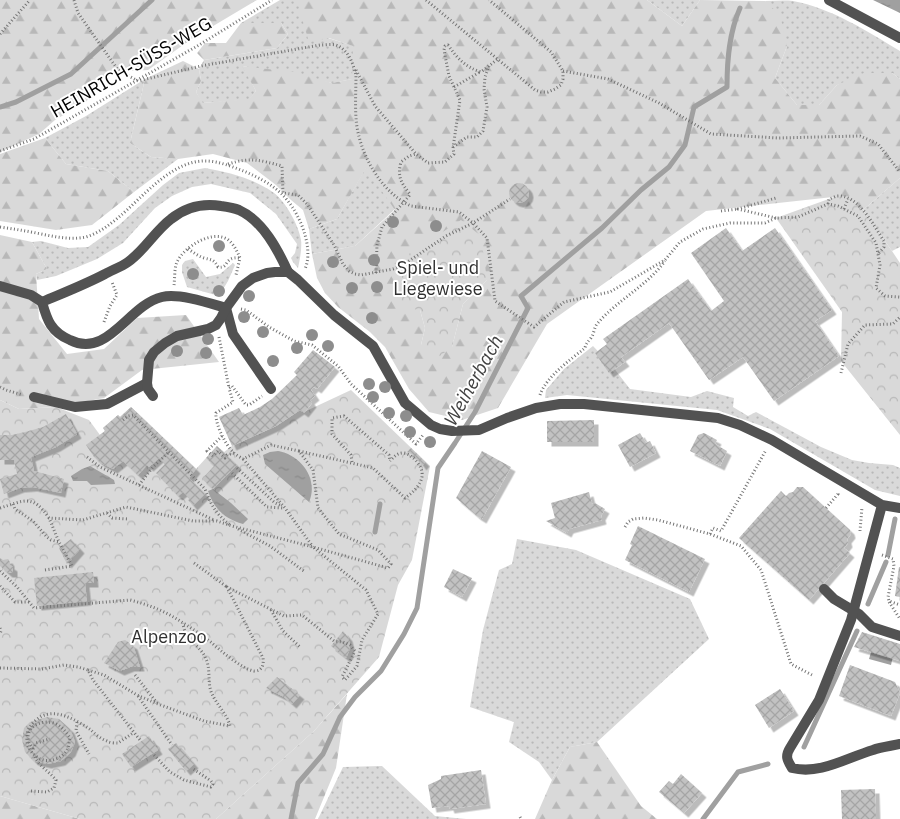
<svg xmlns="http://www.w3.org/2000/svg" width="900" height="819" viewBox="0 0 900 819" font-family="'IBM Plex Sans',sans-serif">
<defs>
<pattern id="grass-dots" width="8" height="8" patternUnits="userSpaceOnUse" patternTransform="scale(1.25)"><rect width="8" height="8" fill="#d9d9d9"/><path d="M2 2h.1M6 6h.1" fill="none" stroke="#b8b8b8" stroke-width="1.8" stroke-linecap="round"/></pattern>
<pattern id="forest-firs" width="22" height="20" patternUnits="userSpaceOnUse" patternTransform="scale(1.25)"><rect width="22" height="20" fill="#d9d9d9"/><path d="M5 1l3.5 6h-7zM16 11l3.5 6h-7z" fill="#b8b8b8"/></pattern>
<pattern id="park-crowns" width="20" height="18" patternUnits="userSpaceOnUse" patternTransform="scale(1.25)"><rect width="20" height="18" fill="#d9d9d9"/><path d="M2 6a3 3 0 1 1 6 0M12 15a3 3 0 1 1 6 0" fill="none" stroke="#b8b8b8"/></pattern>
<pattern id="water-ripples" width="26" height="14" patternUnits="userSpaceOnUse" patternTransform="scale(1.25)"><rect width="26" height="14" fill="#a0a0a0"/><path d="M2 4q2-2 4 0t4 0M15 11q2-2 4 0t4 0" fill="none" stroke="#888"/></pattern>
<pattern id="building-cross-hatch" width="8" height="8" patternUnits="userSpaceOnUse" patternTransform="scale(1.25)"><rect width="8" height="8" fill="#c2c2c2"/><path d="M0 0l8 8M0 8l8-8" fill="none" stroke="#a5a5a5"/></pattern>
<filter id="shadow"><feDropShadow dx="4.5" dy="4.5" stdDeviation="0" flood-color="#0004"/></filter>
</defs>
<rect width="100%" height="100%" fill="#fff"/>
<path fill="url(#grass-dots)" d="M280 0H301L328 38 354 46 353 79 332 83 243 66 256 91 249 100 202 103 196 92 201 81 199 69 204 60 277 48 288 34 281 23H241Z
M647 0H700L682 26Z
M765 1C774 1 784 0 793 1 831 8 867 31 900 51V79L892 73 837 85 819 105H797L775 78 787 46Z
M145 79 130 143 151 157 178 159 134 192 108 171 66 164 45 138 86 116Z
M366 167 395 209 355 246 312 254 309 229 337 219Z
M205 168C228 172 255 179 274 193 286 202 299 226 301 240 302 249 300 259 298 268L293 262 291 258 295 253 297 244 276 214 250 193 211 184 192 187 172 196 155 208 123 243 97 259 56 276 37 280 36 274 47 269 32 242 41 241 68 248 88 247 119 225 163 185 179 173Z
M900 178V247L892 251 863 210Z
M193 259 206 277 220 274 233 263 235 265 228 281 219 296 187 287 182 272V265L185 261Z
M593 346 613 367 630 389 691 397 707 391 734 398 733 407 748 416 756 412 821 447 852 460 869 463 893 465 900 468V496L875 490 770 429 717 410 567 395 545 398 546 390 564 369Z
M517 539 576 550 690 599 709 639 597 742 570 747 552 780 539 762 509 742 514 722 470 707 483 630 499 570 512 564Z
M382 766 435 816 466 819H318L343 767Z"/>
<path fill="url(#forest-firs)" fill-rule="evenodd" d="M0 0H257L193 38 148 70 108 72 86 102 55 120 39 134 0 152Z
M301 0H647L682 26 700 0 765 1 780 15 787 46 775 78 797 105H819L837 85 864 73H892L900 79V178L863 210 833 197 706 211 547 324 498 408 462 420 429 412 409 389 385 347 370 332 338 307 325 293 317 278 312 254 355 246 395 210 366 168 337 219 309 229 303 210 291 200 276 185 247 163 213 154 178 159 151 157 130 143 145 79 183 61 199 69 201 81 196 92 203 103 249 99 256 91 242 66 294 72 332 83 352 79 353 46 329 38 309 42 301 15ZM487 280 463 304 452 347 421 345 425 328 420 310Z
M241 23H281L288 34 277 48 204 60 197 53 205 43H226Z
M45 138 66 164 108 171 134 192 92 225 56 230 0 221V154Z
M0 235 32 242 47 269 36 274 39 319 67 354 104 349 137 318 186 315 219 362 142 370 104 398 56 407 19 409 0 400Z
M347 694 336 768 315 819H216L314 731Z
M597 742 641 806 657 819H535L552 780 570 747Z
M0 796 80 819H0Z"/>
<path fill="url(#park-crowns)" d="M837 196 846 198 863 210 892 251 900 263V435L841 361 842 312 776 218Z
M461 220 481 236 487 280 463 304 452 347 433 361 421 345 425 328 420 310 406 308 395 298 392 265Z
M351 390 430 466 412 560 398 585 379 657 314 731 216 819H80L0 796V400L19 409 56 407 89 420 100 435 105 431 103 428 118 415 120 417 131 407 196 469 217 446 224 452 232 446 276 426 300 410 304 412Z"/>
<path fill="url(#water-ripples)" d="M873 0H900V13Z
M278 451C301 455 319 479 309 502L265 464 263 455 270 452Z
M90 466 114 480 115 484 91 485 87 481H73L71 476 82 469Z
M213 489 231 503 248 519 243 524C225 519 214 509 208 491Z
M872 649 893 656 891 665 869 659Z"/>
<g fill="none" stroke-linecap="round" stroke-linejoin="round">
<path stroke="#a0a0a0" stroke-width="5" d="M0 107 16 102 71 74 152 0
M375 532 380 504
M888 555 895 519
M868 604 886 562
M804 747 857 631
M291 819 298 783 323 754 340 717 355 697 381 671 404 634 417 608 438 468 455 443 475 412 528 308 521 296 602 228 641 190 669 167 685 145 694 107 727 87C727 60 729 33 740 8
M703 819 738 772 768 764"/>
</g>
<path fill="url(#building-cross-hatch)" filter="url(#shadow)" d="M509 193a10 10 0 1 1 20 0a10 10 0 1 1-20 0Z
M726 228 742 251 775 228 832 310 815 321 839 356 774 401 743 357 709 380 669 323 621 357 625 362 609 373 595 353 607 344 603 339 688 279 711 311 724 301 691 253Z
M313 350 335 367 317 389 314 387 311 390 315 396 310 400 312 403 304 413 300 410 276 426 232 446 219 417 239 408 243 415 260 407 272 399 297 375 294 372Z
M131 407 196 469 189 478 205 494 193 506 188 500 190 499 183 492 178 496 156 473 165 464 159 458 149 467 147 465 138 475 123 461 113 469 101 463 94 457 86 445 105 431 103 428 118 415 120 417Z
M66 414 77 434 56 447 31 457 34 471 64 479 61 493 33 487 20 488 4 494 0 479 17 474 14 460H0V435H12L29 431 43 427Z
M594 420V442H547V421Z
M640 433 646 443 650 441 656 453 630 467 618 445Z
M704 433 717 440 715 444 727 451 720 466 690 451 698 435Z
M217 446 237 465 213 489 202 479 214 466 206 458Z
M411 448 425 462 422 466 415 456 407 452Z
M482 451 511 467 482 519 477 516 456 498Z
M797 487H803L850 530 851 534 847 539 848 543 844 548 850 553 809 600 739 538 781 491 786 496 789 493 793 492Z
M589 492 592 504 595 503 605 509 601 516 602 520 569 529 567 533 546 521 555 518 551 503Z
M638 526 705 559 689 592 625 560 632 545 630 544Z
M71 539 80 549 67 564 59 548Z
M0 558 3 560 8 559 10 562V565L13 567V573H8L0 566Z
M899 567H900V597L895 596Z
M453 569 472 578 462 597 444 587Z
M93 572 94 583H85L87 601 37 606 34 578Z
M343 631 348 637 350 645 349 651 346 658 331 646Z
M862 632 900 644V661L854 647Z
M125 640 133 645 140 667H130L120 671 104 663 118 642Z
M850 665 895 682 900 693 891 716 839 696Z
M277 677 300 695 292 704 284 697 266 688Z
M780 689 794 711 769 728 755 705Z
M47 717 59 719 70 729 75 742 71 752 61 761 47 764 34 761 25 752 22 740 24 728 30 722Z
M149 736 158 750 131 767 122 754Z
M176 743 194 764 186 771 168 749Z
M481 770 486 804 450 809 449 806 432 808 428 785 441 779V776Z
M681 774 702 793 684 813 659 792 669 781 673 784Z
M875 789 876 819H842L841 790Z"/>
<g fill="none" stroke-linecap="round" stroke-linejoin="round">
<path stroke="#747474" stroke-width="3" stroke-dasharray="1 2.5" stroke-linecap="butt" d="M74 0 78 13 118 70 138 81 201 66 320 45C325 45 332 44 336 45 349 50 353 64 356 75 356 89 355 103 356 118 358 151 380 192 411 206L459 212 473 223 487 238 495 301 534 327 564 302 610 292 665 260 680 242 703 229 730 223H765L776 218 798 217 828 204 838 206 858 216 876 243 880 265 876 288 885 296 900 297
M426 0 535 90 541 92H548L555 89 561 85 563 79V71L551 52 489 0
M0 34 30 0
M356 70 375 106 416 154 428 163 445 162 454 154 453 148 460 100 449 76 444 50 445 46 448 45C457 58 465 67 481 72L498 59
M563 71 608 79 659 103 711 134 778 138 860 136 878 144 900 172
M454 87 480 72
M453 147 467 137H477L483 131 487 107 484 89 485 77 489 66
M0 151 34 139 199 45 272 0
M228 164C251 157 259 160 282 166L283 193 298 195 307 204 334 245 343 264 349 271 355 274 361 275 393 269 403 265 446 236 473 223 510 199
M828 204 829 199C830 199 836 196 837 196 858 194 874 226 884 241V247L878 254
M844 209 848 199
M721 211 738 209
M776 218 738 209 776 198
M0 227C14 229 27 231 41 234 56 237 71 240 86 237 99 233 109 225 119 217 143 197 172 160 206 161 219 161 233 167 246 172 270 183 284 191 297 215 305 230 312 253 305 269
M188 249C193 252 198 256 204 258 211 260 214 259 218 267 230 269 223 256 240 258
M376 273 377 245 382 227 409 196 410 194C401 183 397 176 401 162L409 156 416 154
M174 285C175 278 174 269 177 262 184 247 211 230 227 239 234 244 237 251 240 258L236 275
M241 309 246 310 269 327 294 341 312 345 338 366 351 384 416 444 423 435
M104 322 110 306 117 295 112 282
M219 337 229 388
M841 373 848 344 865 325 893 324 900 317
M0 387 6 390 23 395
M540 395C546 377 570 360 585 348 586 343 588 342 591 338 594 334 594 328 597 324 617 300 647 286 665 261
M123 420 128 416 133 415 205 489C211 505 216 514 230 525
M222 436 207 451 213 456 218 451 225 458 227 455 234 453
M299 451 373 468 405 498C418 489 429 476 417 462 414 458 408 453 403 453 397 453 394 457 390 461
M87 457 100 467 214 520
M243 459 285 508 313 547
M352 462 351 455 332 434V418L344 416 389 455 390 461
M237 468 275 503 282 506
M232 473 267 507 284 508
M139 485 153 467 169 452
M13 504 15 509 33 521 47 537 51 540 59 542 49 518
M0 508C24 501 32 493 49 518L83 520 126 507 193 521H217L232 526 313 547
M826 508 838 494 837 493
M107 513 112 518 128 519
M625 527 628 522 633 519 644 518 658 520 710 534 741 546 761 570 791 664 814 676
M238 529 270 546 305 572
M860 531 862 507
M710 534 713 528 721 531 766 450
M882 555 893 559 894 566 888 597 889 601 900 605
M194 563 227 587
M45 570 72 566 59 542
M0 571 17 587 34 608 130 600C150 605 167 612 183 623 193 629 203 636 212 643 221 651 242 669 254 671 262 671 264 665 263 658L227 587 284 616 302 615 334 641 343 642 350 645 355 651 342 677 345 680 357 666 362 640 378 614 366 590 313 547 388 568 391 564 378 550 339 534 318 508 313 470 299 451 271 445 243 459C240 457 236 455 233 452 225 444 215 424 216 413L233 402 229 388 232 386 246 405H249L262 396
M0 586 15 602H29
M889 602 900 619
M271 610 283 631 300 647
M0 628 1 631 0 634
M0 668 42 669 64 665 78 667 88 670 93 680 140 740
M88 670 104 675 137 695 158 704 204 721 230 726C227 714 217 705 212 694 207 683 211 670 206 659 200 644 185 642 183 623
M135 675 157 703
M138 696 172 745
M77 722 76 731 89 754
M33 749C31 745 28 742 28 738 28 724 45 719 56 724 62 727 66 732 70 738 69 742 69 747 67 750 61 760 46 764 37 757 30 752 26 745 27 737 27 730 30 726 35 721 51 705 75 719 91 730 95 734 101 739 107 741 110 743 115 743 118 743L133 733
M33 749 36 743 50 739
M154 755 170 772 184 780 211 787 213 784 211 781 192 768
M31 791 47 792 54 788 56 780C49 771 38 766 34 755
M520 817 521 819"/>
<path stroke="#525252" stroke-width="10" d="M271 389 233 334 226 308C209 303 179 293 162 297 128 305 108 359 70 340 51 332 47 320 42 302 63 293 84 285 105 274 112 270 121 267 128 262 145 250 155 231 171 219 186 207 203 203 221 206 228 207 234 208 239 210 263 221 278 250 288 272
M34 397 75 407 107 404 147 383
M824 589 834 599 859 614 872 627 900 636"/>
<path stroke="#525252" stroke-width="10" d="M0 286 31 295 42 302
M153 396 148 389 147 383 149 360 154 352 165 343 177 336 208 329 216 325 221 318 226 308 242 286 253 278 267 273 275 272H288L298 280 334 315 373 346 405 403 431 425 440 429 452 431 479 430 507 418 536 408 560 404H584L718 418 740 425 772 440 882 505 900 508
M882 505 851 620 819 700 790 748C785 756 787 760 792 768 820 775 846 758 873 750 881 747 891 746 900 744"/>
<path stroke="#525252" stroke-width="10" d="M829 0 900 38"/>
</g>
<g fill="#8d8d8d">
<circle cx="393" cy="222" r="6"/>
<circle cx="436" cy="226" r="6"/>
<circle cx="219" cy="246" r="6"/>
<circle cx="374" cy="260" r="6"/>
<circle cx="333" cy="262" r="6"/>
<circle cx="193" cy="274" r="6"/>
<circle cx="377" cy="287" r="6"/>
<circle cx="352" cy="288" r="6"/>
<circle cx="219" cy="291" r="6"/>
<circle cx="249" cy="296" r="6"/>
<circle cx="244" cy="317" r="6"/>
<circle cx="372" cy="318" r="6"/>
<circle cx="263" cy="332" r="6"/>
<circle cx="312" cy="335" r="6"/>
<circle cx="208" cy="339" r="6"/>
<circle cx="328" cy="346" r="6"/>
<circle cx="297" cy="348" r="6"/>
<circle cx="177" cy="351" r="6"/>
<circle cx="206" cy="353" r="6"/>
<circle cx="273" cy="361" r="6"/>
<circle cx="369" cy="384" r="6"/>
<circle cx="385" cy="387" r="6"/>
<circle cx="373" cy="397" r="6"/>
<circle cx="389" cy="413" r="6"/>
<circle cx="406" cy="416" r="6"/>
<circle cx="410" cy="432" r="6"/>
<circle cx="430" cy="442" r="6"/>
</g>
<g text-anchor="middle" dominant-baseline="central" stroke-width="4" stroke-linejoin="round" paint-order="stroke">
<g font-size="18" fill="#000" stroke="#fff">
<text transform="translate(131 67) rotate(-30)">HEINRICH-SÜSS-WEG</text>
</g>
<g font-size="18" fill="#303030" stroke="#fff">
<text x="438" y="267">Spiel- und<tspan x="438" dy="21">Liegewiese</tspan></text>
<text x="169" y="636">Alpenzoo</text>
</g>
<g font-size="19" font-style="italic" fill="#414141" stroke="#fff">
<text transform="translate(473 380) rotate(-61)">Weiherbach</text>
</g>
</g>
</svg>
